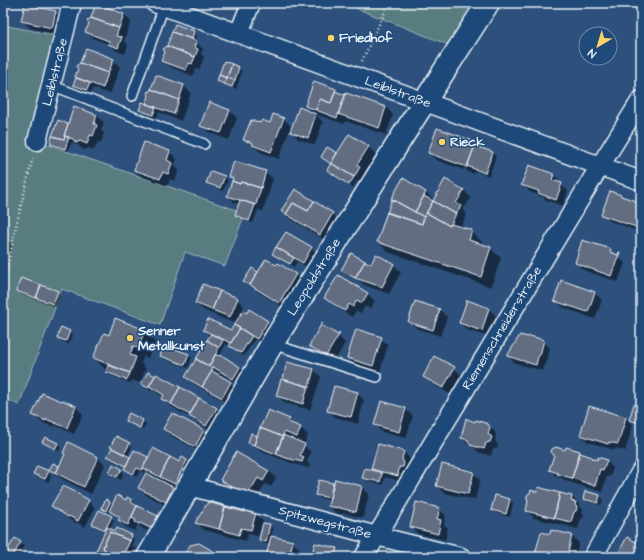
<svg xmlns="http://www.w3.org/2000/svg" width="644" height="560" viewBox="0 0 644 560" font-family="'Architects Daughter',sans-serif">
<rect width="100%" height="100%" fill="#2d517c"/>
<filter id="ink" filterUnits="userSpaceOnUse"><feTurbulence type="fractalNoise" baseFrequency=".025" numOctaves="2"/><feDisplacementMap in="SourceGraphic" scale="8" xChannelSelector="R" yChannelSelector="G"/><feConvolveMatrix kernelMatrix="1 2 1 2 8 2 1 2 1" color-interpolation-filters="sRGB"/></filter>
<g filter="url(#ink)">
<path fill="#587b80" stroke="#a0b6bc" d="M343 3H488L459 49Z
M3 25 64 37 37 141 245 213 225 266 185 252 160 325 62 289 19 405 3 398Z"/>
<path fill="#0007" d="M55 12 62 19 58 35 30 28 23 21Z
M124 14 131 22 124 41 128 45 125 54 116 51 111 45 94 39 87 32Z
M176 26 194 32 197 36 195 41 203 49 201 54 204 57 199 70 196 69 193 76 170 67 163 60Z
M113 60 120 67 110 94 93 88 91 93 77 88 74 85 77 78 76 77Z
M224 63 239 68 242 72 236 89 221 84 218 81Z
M157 76 184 86 191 93 181 121 159 112 157 118 144 113 141 110 146 105Z
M335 90 338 93 345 96 386 107 393 115 386 135 346 121 344 124 315 114 323 122 315 145 298 139 291 132 314 114 306 106Z
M210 103 230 111 237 118 229 140 208 132 201 125Z
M97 115 104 123 101 130 104 133 101 143 98 142 94 150 88 148 84 150 78 145 72 142 68 151 54 147 51 143 67 125Z
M274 115 284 119 291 126 279 159 260 152 256 148 252 146 245 139 261 125 271 124Z
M349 135 368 147 376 154 364 173 367 175 362 183 357 181 353 188 332 173 328 170 332 164 322 157 327 149 338 155Z
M475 143 482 149 492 153 496 156 489 176 475 171 474 174 466 171 468 166 467 164 464 170 436 160 429 153Z
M170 152 177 159 174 166 179 170 175 181 170 179 167 186 142 177 135 170Z
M529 166 554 175 561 182 560 184 568 191 563 206 546 200 543 197 530 192 523 185Z
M266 172 273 179 263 211 258 210 253 223 239 218 236 215 240 204 235 203 228 196 233 180 230 176Z
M224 177 228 180 223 191 211 186 207 183Z
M464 190 471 198 463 210 467 214 460 228 471 231 482 242 481 245 490 248 501 258 491 287 388 252 378 242 422 197H424L427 193 434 201Z
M621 196 622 197 641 203V232L610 221 602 214Z
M282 211 332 213 339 220 327 241 289 218Z
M286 233 311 248 319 255 310 269 297 261 294 267 277 257 274 254Z
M3 237 5 238 12 245 7 269 3 268Z
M610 250 625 263 618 282 583 270 576 263Z
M377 256 394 265 401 272 389 294 364 285 360 281 346 273 342 270 371 265Z
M258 273 296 275 303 282 286 309 258 292 254 288 248 285 245 281Z
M339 276 368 294 375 301 370 309 365 306 361 313 356 311 352 317 333 305 326 298Z
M561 281 595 293 602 300 595 319 562 307 555 300Z
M17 291 57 292 61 295 56 307 21 294Z
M237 299 244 306 242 311 247 314 267 322 274 329 264 345 255 339 244 356 226 344 219 357 240 367 247 374 240 385 213 370 219 376 231 383 238 390 229 404 194 384 187 377 210 336 204 330 231 332 236 324 203 310 196 303Z
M416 302 440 310 447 317 440 336 416 328 409 321Z
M467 302 489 309 496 316 489 337 467 330 460 323Z
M144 331 155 342 148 358 144 356 141 363 146 369 140 383 132 380 130 383 110 375 107 371V370L105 369 94 358 109 336Z
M70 332 73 335 69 344 61 341 58 337Z
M338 336 345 343 334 362 317 352 310 345Z
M381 338 388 345 380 372 355 365 348 358Z
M543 341 550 348 547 362 545 364 543 371 515 363 508 356Z
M165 346 189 355 192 358 188 368 164 359 161 356Z
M288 363 314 370 321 377 310 410 285 403 278 396Z
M454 368 461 375 450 394 431 383 424 376Z
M149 373 216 409 223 416 214 432 197 423 193 419 170 406 163 399 164 397 157 393 153 389 151 391 146 388 142 384Z
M357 393 364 400 358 424 335 417 328 410Z
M63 401 76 407 83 414 74 434 54 425 53 427 41 422 34 415 62 403Z
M635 405 641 407V425L630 422Z
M405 409 413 416 406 438 382 432 375 425Z
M172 414 204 431 211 438 203 453 171 436 164 429Z
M129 415 143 421 146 424 143 430 130 424 126 421Z
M626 418 633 425 625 451 616 448 615 450 588 442 581 435Z
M289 420 295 426 301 428 308 435 304 445 311 452 307 462 310 465 309 468 294 464 262 452 258 448 252 446 249 443 252 435 258 438Z
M476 423 488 424 495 432 496 435 495 441 498 445 497 449H493L491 456 478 452 473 446 469 445 462 438Z
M46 438 58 444 61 447 59 451 47 445 43 442Z
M69 444 98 458 105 465 91 494 64 480 60 477 54 474 50 470 54 464 60 467 66 455Z
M129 444 132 447 127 457 130 459 134 451 149 459 179 463 182 458 187 461 194 468 182 491 174 487 185 467H183L173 486 169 485 172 488H171L173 489 180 495 173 509 146 495 139 488 155 478 147 470 145 473 140 471 137 477 128 472 125 469 126 467 112 460 109 456Z
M567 448 580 452 582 455 591 458 594 460H606L613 468 610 477 607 476 602 492 566 481 564 479 557 477 550 470 566 451Z
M403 451 410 459 404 482 385 477 383 485 367 481 364 477 375 472 372 469Z
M121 470 124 473 121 480 113 476 110 473Z
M269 471 276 478 271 487 265 484 256 500 247 498 228 487 221 480Z
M48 472 51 475 49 482 37 477 34 474Z
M473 472 480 480 475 500 444 493 437 486Z
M319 481 333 484 334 485 362 487 369 494 363 518 343 513V514L336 513 329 506 330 500 319 498 316 494Z
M539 488 572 497 579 504V505L583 510 582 512 584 515 583 518 581 519 578 529 534 518 527 511 538 493Z
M600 496 603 499 601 505 588 502 584 498Z
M132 500 138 507 158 517 165 524 159 535 147 529V531L143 529 138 524 135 531 126 527 119 520 120 519 110 511 109 513 102 508 106 501 113 506 126 501Z
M510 500 513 503 510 517 496 513 492 510Z
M88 501 95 508 85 527 76 522 75 523 60 513 53 506Z
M439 509 446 516 444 525 448 528 445 540 418 534 411 526Z
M246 512 256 514 263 521 258 536 248 534 246 541 204 530 197 523 246 513Z
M111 517 114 520 110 530 131 536 134 539 132 545 136 549 132 557H93L99 556 96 553 106 532 97 527 93 524Z
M264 524 270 525 273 529 271 537 292 542 300 549 298 557H267L270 545 263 543 260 540Z
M572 536 579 543 575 557H539L536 554Z
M15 540 24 546 17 557H3V551L6 554Z
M336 549 343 557H312Z"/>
<path fill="#636d82" stroke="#e8f1f8" d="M96 3 124 14 119 28 91 18Z
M25 4 56 11 52 28 21 21Z
M91 18 119 28 116 36 122 37 118 48 108 44 109 41 85 32 89 24 87 21Z
M175 24 194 31 192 39 172 32Z
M172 32 197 41 194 47 198 49 195 57 167 46Z
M167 46 195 57 192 64 189 63 186 70 161 61 165 52 163 49 166 47Z
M86 48 114 59 108 73 80 63Z
M224 61 232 64 227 78 219 75Z
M80 63 108 73 103 88 75 77 78 69 76 66Z
M232 64 239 67 235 80 227 78Z
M156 75 184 85 179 100 151 89Z
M219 75 227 78 224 84 217 81Z
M76 78 90 83 87 90 73 85Z
M227 78 235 80 232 87 224 84Z
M314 81 336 89 331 103 320 99 316 110 305 106Z
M151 89 179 100 174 114 146 104 149 96 147 92 150 91Z
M335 91 345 95 337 118 316 110 320 99 331 103Z
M346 93 386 107 379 128 338 114Z
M142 102 156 107 153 115 139 110Z
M209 102 230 110 221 133 200 126Z
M74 106 97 115 94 124 97 125 93 136 90 135 87 144 80 141 76 143 73 139 64 136Z
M299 107 316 114 308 138 290 132Z
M273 114 284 118 271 152 252 145 253 143 243 140 251 120 260 123 262 120 270 123Z
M58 120 68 124 64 136H65L64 139 52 136Z
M437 128 476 142 467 167 428 153Z
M349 134 369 146 357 165 360 167 354 177 331 163Z
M52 136 64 139 65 136 69 137 65 149 50 144Z
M144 142 170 151 167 160 172 163 168 174 163 172 160 179 134 170Z
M475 146 493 152 485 173 467 166Z
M327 147 337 153 331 164 321 157Z
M234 161 266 171 261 188 241 182 240 184 232 181 233 178 229 177Z
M331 163 354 177 349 185 327 170Z
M529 165 554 174 552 180 562 183 556 200 538 193 539 191 521 185Z
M211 171 225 176 220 188 206 183Z
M403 178 426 192 415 212 391 199Z
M445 179 464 190 456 203 461 206 456 214 433 201Z
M232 181 240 184 241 182 261 188 256 205 227 196Z
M295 189 314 201 308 211 293 203 286 214 281 211Z
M610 191 621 195V196L636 201V200L641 202V223L639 228 601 215Z
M424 196 433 201 424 217 415 212Z
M392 199 424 217 422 224 387 213Z
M240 200 255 205 249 221 235 215Z
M314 201 333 213 320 235 286 214 293 203 308 211Z
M433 201 456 214 450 226 427 213 426 214Z
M387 212 422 224 424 217 427 213 450 226 451 224 472 230 469 240 491 247 481 277 377 242Z
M286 232 312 247 303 263 276 247Z
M582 240 611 249 610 252 618 255 619 252H620L611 276 575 263Z
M276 247 294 258 290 264 272 254Z
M351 253 365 261 355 278 341 270Z
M376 254 394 264 382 287 355 278 365 261 371 264Z
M266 259 276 265 278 263 296 274 279 303 250 285Z
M252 268 258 272 250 285 243 282Z
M338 275 368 293 362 303 357 300 353 307 349 304 345 311 324 298Z
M21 278 41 285 36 298 16 291Z
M561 280 595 292 588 312 554 301Z
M203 284 220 291 212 310 195 303Z
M41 285 58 291 53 304 36 298Z
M220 291 238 298 230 317 212 310Z
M467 300 489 308 482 331 459 323Z
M415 301 440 309 433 330 408 322Z
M249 309 268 321 257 339 234 325 243 311 247 313Z
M115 318 145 330 138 348 133 346 130 355 136 357 130 373 93 358 104 333 109 335Z
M208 319 231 330 234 325 240 328 231 343 203 330Z
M322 323H323L321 325 338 335 339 332 340 333 326 356 309 346Z
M61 327 70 331 66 341 57 338Z
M240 328 252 336 241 353 229 346Z
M356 329 382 337 373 366 347 358Z
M211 334 223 340 219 348 207 340Z
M520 335 528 337 530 336 544 340 540 355 538 357 536 365 507 356Z
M207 340 219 348 209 366 196 359Z
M164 345 189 354 185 365 160 356Z
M215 355 223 356 240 367 233 379 210 365Z
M434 356 455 367 443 388 423 377Z
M196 359 213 369 202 387 185 377Z
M287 362 314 369 309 387 283 379Z
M108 365 130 373 127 380 106 372Z
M212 371 231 382 222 398 202 387Z
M148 372 155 376 148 388 141 384Z
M156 374 180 387 171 404 161 399 164 395 149 386Z
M281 379 308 386 303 404 276 396Z
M334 386 358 392 351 417 327 411Z
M180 387 199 398 190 415 171 404Z
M42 393 61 401 62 400 76 406 67 428 46 419V421L32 415Z
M199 398 217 408 206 426 189 416Z
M381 401 406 408 399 432 374 425Z
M634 404 641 406V424L629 420Z
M589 406 626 417 618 444 609 442 608 444 580 435Z
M268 410 290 419 288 422 301 427 297 437 284 432 283 437 260 428Z
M129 413 143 420 140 428 125 421Z
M172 413 204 430 195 447 163 429Z
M466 418 467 419 475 422 476 420 488 424 490 427 488 434 492 437 490 442 486 443 484 449 470 445 468 440 461 438Z
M260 428 283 437 276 454 254 445Z
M251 433 257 436 254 445 248 443Z
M283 435 305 444 300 455 304 457 302 462 286 458 276 454Z
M116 436 130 443 124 454 110 447Z
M45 437 58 443 55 449 42 442Z
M68 442 98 457 84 487 56 473 65 454 63 453Z
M378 444 404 451 402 459 404 463 403 467H399L398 476 371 469Z
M556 447 565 450 566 447 580 451 572 478 557 474 558 473 549 470 554 455 551 452 552 449Z
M112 448 130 457 126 466 107 456Z
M153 448 170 457 160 477 143 468Z
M134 450 148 457 142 470 137 468 133 474 124 469Z
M236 452 269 471 263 481 258 478 248 494 239 491 220 480Z
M580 453 592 457 591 458 597 460 598 457 607 460 603 470 600 469 595 486 572 478Z
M170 457 179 462 182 457 187 460 175 484 160 477Z
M53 463 59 466 56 473 49 470Z
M113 464 122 469 117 477 109 473Z
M442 464 474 472 468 494 436 486Z
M37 466 49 471 45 479 33 474Z
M365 468 382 473 380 482 362 478Z
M146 473 173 487 166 502 138 488Z
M335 479 362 486 356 512 336 507V508L328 506Z
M319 480 333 483 330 498 315 495Z
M63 486 80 494V495L89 500 78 521 69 516 68 517 51 506Z
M538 487 560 493 554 518 526 511 528 501 527 498V495L530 493 531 490 537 492Z
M585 491 600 495 598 503 583 499Z
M560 493 572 496 571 501 576 502 575 505 577 507 576 511 574 512 571 522 554 518Z
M117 495 126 500 127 497 132 500 131 502 137 506 128 525 118 520 120 517 109 511Z
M495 495 510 499 506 514 491 510Z
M106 499 110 502 106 511 101 508Z
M208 502 225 507 219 529 195 523Z
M416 502 440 508 437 519 441 520 438 534 410 527Z
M137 506 158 516 152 529 140 523 139 524 135 522 136 520 131 518Z
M225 507 245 512V511L256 513 251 530 241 528 239 535 219 529Z
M99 510 112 516 105 530 92 524Z
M263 523 270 524 266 542 259 540Z
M107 527 115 531 117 528 132 535 130 541 110 532 103 547 105 550 102 556 95 553Z
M551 530 572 535 567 557H545L535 554 541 532 550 534Z
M110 532 130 541 122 557H92L94 553 102 556 105 550 103 547Z
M271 536 293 541 289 557H266Z
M627 537 641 545V557H616Z
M15 538 21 542 12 557H3V550L6 552Z
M199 543 223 557H183L190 545Z
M315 543 337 548 335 557H311Z"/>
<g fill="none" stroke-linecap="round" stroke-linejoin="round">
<g stroke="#e8f1f8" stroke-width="12">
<path id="service" d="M51 85 204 144
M132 96 164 6
M272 344 377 377"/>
</g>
<g stroke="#e8f1f8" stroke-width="21">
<path id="minor" d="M155 3 641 181
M239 33 251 3
M37 141 72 3
M189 486 377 536 461 557
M364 557 600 166 641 100
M593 557 641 471"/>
</g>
<g stroke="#e8f1f8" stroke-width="25">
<path id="tertiary" d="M148 557 272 344 414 118 488 3"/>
</g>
<path stroke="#e8f1f8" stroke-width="2.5" stroke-dasharray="1 3" stroke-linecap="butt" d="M362 61 389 3
M3 288 17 222 33 157"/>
<use href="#service" stroke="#1f4a7a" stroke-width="9"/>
<use href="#minor" stroke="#1f4a7a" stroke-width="18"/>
<use href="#tertiary" stroke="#1f4a7a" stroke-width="22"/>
</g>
</g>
<g fill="#ffd166" stroke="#1f4a7a" stroke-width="1.5">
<circle cx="331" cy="38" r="4"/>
<circle cx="442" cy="142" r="4"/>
<circle cx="130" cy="338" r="4"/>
</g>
<g text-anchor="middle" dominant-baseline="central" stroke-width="3" stroke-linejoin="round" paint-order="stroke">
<g font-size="13" font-weight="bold" fill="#e8f1f8" stroke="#1f4a7a" text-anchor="start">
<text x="339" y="38">Friedhof</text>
<text x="450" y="142">Rieck</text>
<text x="138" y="331">Senner<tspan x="138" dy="15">Metallkunst</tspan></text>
</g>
<g font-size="13" fill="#e8f1f8" stroke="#1f4a7a">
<text transform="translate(55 72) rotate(-76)">Leiblstraße</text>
<text transform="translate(398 92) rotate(20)">Leiblstraße</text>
<text transform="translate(314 277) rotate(-58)">Leopoldstraße</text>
<text transform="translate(502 328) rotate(-59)">Riemenschneiderstraße</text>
<text transform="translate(325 522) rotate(15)">Spitzwegstraße</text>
</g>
</g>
<rect width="644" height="560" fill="none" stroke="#1f4a7a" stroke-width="16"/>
<rect x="8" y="8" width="628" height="544" fill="none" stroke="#e8f1f8" stroke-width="1.5" filter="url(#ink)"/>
<g transform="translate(598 46) rotate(218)"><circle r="19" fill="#1f4a7a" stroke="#6f8dac"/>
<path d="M0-3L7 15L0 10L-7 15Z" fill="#ffd166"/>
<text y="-6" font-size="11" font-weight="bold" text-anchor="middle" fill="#e8f1f8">N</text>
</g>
</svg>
